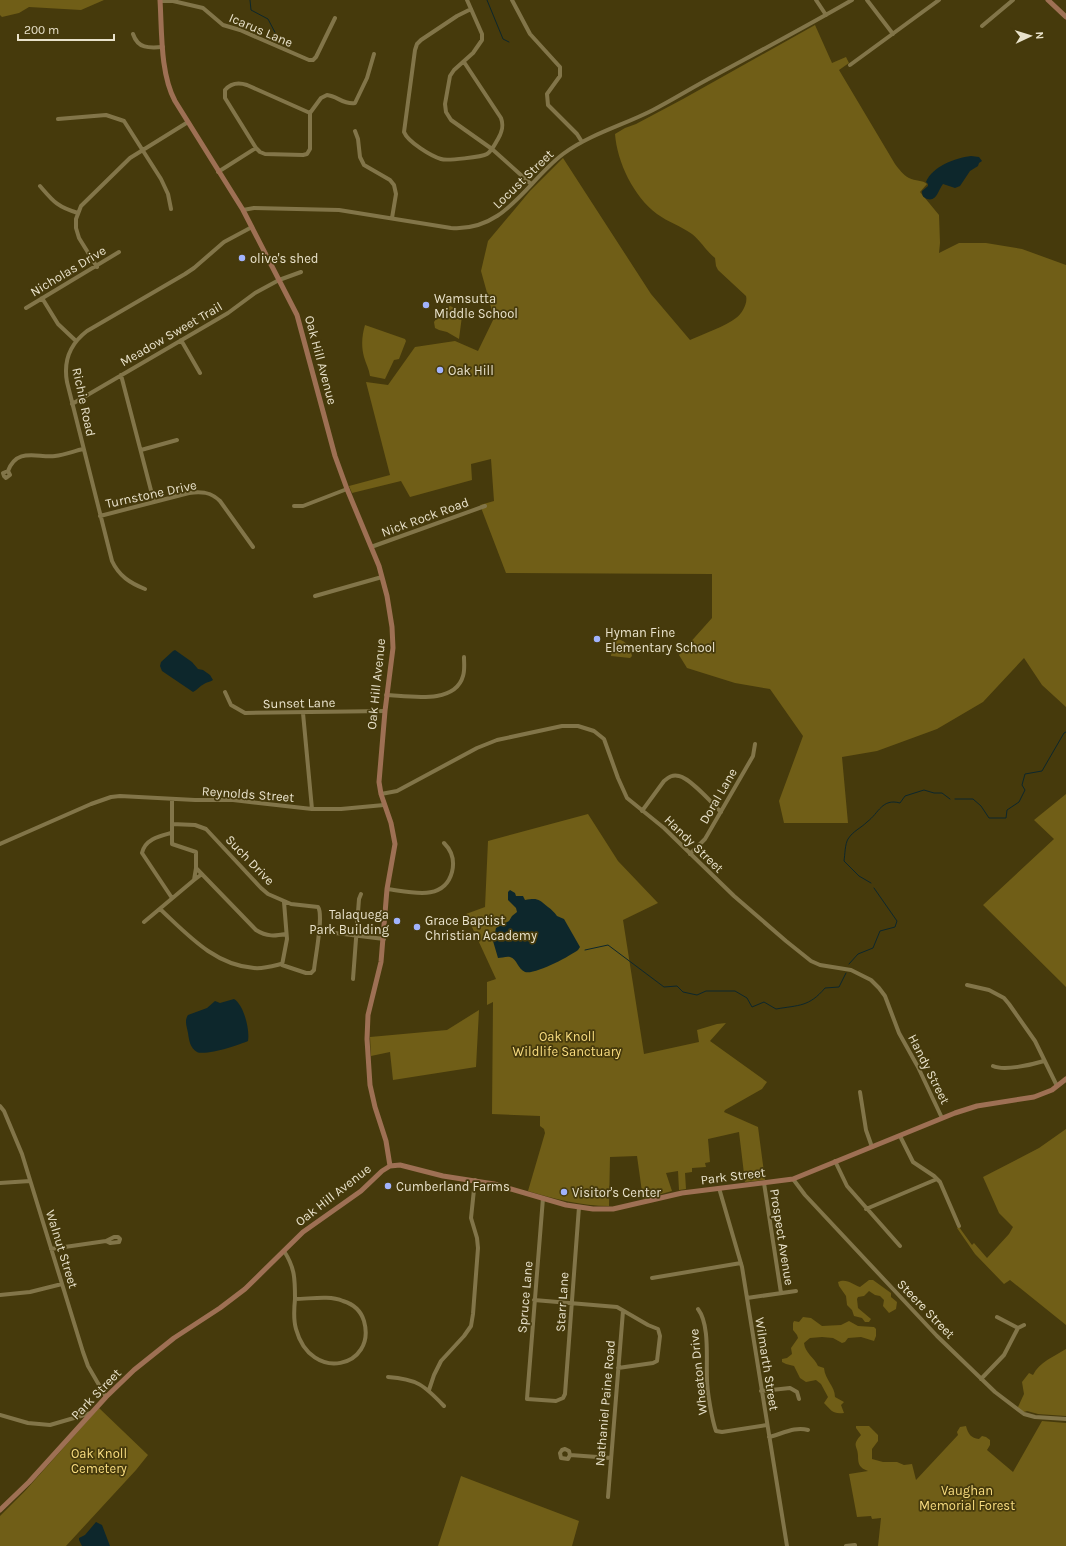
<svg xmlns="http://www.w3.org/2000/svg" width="1066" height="1546" viewBox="0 0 1066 1546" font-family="Karla,sans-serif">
<rect width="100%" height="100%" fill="#463a0c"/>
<path fill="#705e17" d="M0 0H104L81 10 29 7 19 13 2 17 0 15Z
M815 25 832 63 846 57 849 63 839 70 895 164C899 169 903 175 909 178 915 181 923 180 927 184L920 192 939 215 940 243 939 253 959 243H986L1022 249 1066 265V707L1042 685 1024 658 983 702 937 729 877 751 842 757 848 823H784L779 801 803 736 770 689 735 683 687 668 679 655 712 618V574L506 573 480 505 494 501 491 459 471 464 472 480 410 497 401 481 352 493 349 486 390 475 366 382 388 385 415 347 455 341 478 351 494 318 481 271 488 241 530 191 563 158 651 294 690 340C703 334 726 326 736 318 742 314 748 303 746 296L718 270 716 266 715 258C706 251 701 241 692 234 681 226 668 222 657 214 634 197 617 162 615 134L625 128 636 124 683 99Z
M450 306 455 308 462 316 459 339 447 332 439 330 435 328 434 322 439 315Z
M365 325 405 339 406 341 399 359 394 360 385 379 370 376C369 369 366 364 364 357 361 346 362 335 365 325Z
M613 639C625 639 630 645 632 656L630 658 611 656Z
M1066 794V987L983 905 1054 839 1034 820Z
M588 814 618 861 658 903 623 920 644 1054 699 1042 697 1030 717 1024 726 1023 710 1041 767 1082 762 1089 725 1110 724 1112 758 1127 765 1180 745 1182 739 1132 708 1139 710 1162 705 1163 706 1167 692 1168V1172L685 1173 686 1189 679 1190 678 1171 666 1173 672 1191 643 1199 637 1156 610 1157 609 1206C581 1206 555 1199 528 1191L545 1133 544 1129 540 1126V1116L492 1114 493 1002 487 1005V982L496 979 466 914 485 907 488 841Z
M479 1010 476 1067 393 1080 390 1052 371 1056 370 1037 447 1030Z
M1066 1129V1325L1010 1280 1004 1284 975 1254 957 1228 959 1227 972 1245 974 1243 987 1258 1009 1234 1013 1227 999 1213 983 1177 1039 1148Z
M869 1280H873L891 1293V1297L897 1302 896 1309 889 1313 883 1306 884 1300 880 1296 875 1295 869 1291 864 1296 858 1297 857 1299 858 1308 871 1319 869 1322H865L862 1318 854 1316 852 1310 847 1305 846 1296 839 1286 838 1282C847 1278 853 1285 860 1287Z
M803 1317 811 1318 822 1326 841 1325 849 1321 858 1326 874 1327 876 1329V1336L874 1341 861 1337 848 1338 845 1342 842 1343 833 1338 822 1337 810 1338 804 1343C805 1353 814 1357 818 1366L824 1368C825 1380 835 1386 835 1397L844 1402 841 1405 844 1413C832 1414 832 1411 824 1403L828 1397 821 1384 816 1380 806 1382 800 1378 794 1366 786 1364 782 1362V1359L787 1358 792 1354 791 1348 798 1338 797 1335 793 1330V1323L794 1321 799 1322Z
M1066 1349V1416L1038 1414 1027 1411 1024 1412 1019 1410 1018 1407 1024 1394 1022 1382 1029 1373 1033 1375C1039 1362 1055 1356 1066 1349Z
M99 1408 148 1455 136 1470 66 1546H0V1516L25 1491Z
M1042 1421 1066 1423V1546H878L881 1518 872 1519 871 1516 857 1517 849 1474 868 1471C860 1468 858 1465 858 1456 858 1446 851 1446 861 1435L856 1428V1426H869L878 1435V1441L872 1449V1459L883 1462H897L904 1465 912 1464 916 1480 958 1435 957 1432 960 1427 966 1426C968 1434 971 1438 979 1439L982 1436 986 1437 990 1440V1445L987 1450 1013 1472Z
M461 1476 579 1521 572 1546H438Z"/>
<path fill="#0d272c" d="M971 156 979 157 982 161 979 163 978 166 970 171 960 186 955 188 943 184C938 190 937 202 927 199 923 197 922 196 922 191L928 186V184L926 182C933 166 955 158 971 156Z
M175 650 192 662 198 669 203 670 210 675 213 680C210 682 207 682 204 684 200 686 197 690 193 692L162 671 160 666 161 662 173 651Z
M510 890 515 893 516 896H523L525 900C538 898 538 899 548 907 552 910 554 912 557 916L564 919 580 947 578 950C570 956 535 975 525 972 518 969 517 959 510 957 507 956 501 958 498 958L493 941 496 928 509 921 512 916 517 912 516 908 508 900V892Z
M234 999C244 1005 250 1030 248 1041 239 1045 206 1056 197 1052 190 1048 189 1040 188 1033 187 1027 184 1021 188 1015L207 1008 215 1001 220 1003Z
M96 1522 102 1525 110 1546H82L79 1540V1538L85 1535Z"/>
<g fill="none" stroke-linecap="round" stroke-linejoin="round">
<path stroke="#0d272c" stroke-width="1" d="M250 0 251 10 268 19 279 40
M487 0 503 39 509 42
M955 799H973L981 806 989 818H1006L1007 810 1019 802 1025 790 1022 785 1025 774 1042 771 1064 733 1066 732
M871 883 859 876 844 861C845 854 845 844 848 839 853 831 861 828 867 822 879 813 882 798 900 803L905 796 924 790 934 793H942L950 799
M585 950 608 945 664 987 677 986 683 992 697 995 706 991H735L747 998 752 1007 764 1002 776 1009C799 1005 809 1007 825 988L839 987 846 973
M849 964 858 954 873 948 880 931 895 927 897 921 874 888"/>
<path stroke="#827549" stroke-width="4" d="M467 0 482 34V40L473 53 454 70 450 76 445 104 446 112 451 120 492 149 531 184
M512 0 530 34 560 67V76L547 94 548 105 577 134 582 142
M816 0 826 15
M867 0 893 34
M160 1H173L203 8 223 25 240 30 309 60H313L316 57 335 18
M982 26 1013 0
M133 34C138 49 149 48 163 47
M464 62 501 118C504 126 502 132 498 139 495 144 492 151 487 154 482 157 447 161 441 159 431 156 408 142 404 132L415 50 417 44 421 40 457 16 471 9
M850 65 939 0
M310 113 321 98 327 95C337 96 344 105 355 103L367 78 374 54
M58 119 106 115 124 121 161 179 168 194 171 209
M355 131 358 139 360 157 364 165 390 180 394 185 396 194 392 218
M218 172 256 148 260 152 265 154 303 155 307 154 310 149V113L247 85C238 82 231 83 225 90V98L256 148
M40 186C53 201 57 207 78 213
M243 210 254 208 339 210 451 228C505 232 526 182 563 154 590 134 624 125 653 110 674 99 693 87 714 76 760 51 807 26 852 0
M97 267 79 238 76 228V219L81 206 130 158 188 122
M42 298 58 324 76 341
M26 308 119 252
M181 340 200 373
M121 375 154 502
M72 404 228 313 255 293 279 280 301 272
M141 450 177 440
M8 471 3 473 4 476 6 478 10 475 8 471C17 447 37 458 55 456 65 455 74 451 83 449
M294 506H303L347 489
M100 516 189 493C201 491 211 492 220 501L253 547
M371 547 485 506
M145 589C130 583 119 576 112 561L67 382C63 360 70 344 87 331L185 274 194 268 224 242 252 227
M315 596 382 577
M225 692 231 705 245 713 385 711
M386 695C409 696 455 705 463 676 465 670 464 663 464 657
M303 713 312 809
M381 794 397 791 477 748 497 740 562 726H578L594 731 604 739 618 778 627 798 664 828 734 896 786 941 811 961 820 965 851 970 871 980 879 988 885 996 899 1033 918 1067 942 1118
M172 799V844L196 852V868L256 930C267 937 275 936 286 934
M642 811 664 781C669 777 673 774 679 776 690 778 712 803 721 812
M172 824 195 825 206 829 261 888 268 894 291 904 318 907C324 915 315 958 314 970L311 973H306L282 965 287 939 284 902
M171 833C160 836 145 839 142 853L172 898
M0 844 91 804 111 797 120 796 195 800H233L312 809H341L384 805
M690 854 705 839 753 756 755 744
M196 868 194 880 202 874
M387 889C411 892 444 902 452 872 455 860 452 851 444 843
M160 909C187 934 214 965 254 968 263 969 273 966 281 964
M144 922 194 880
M319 931 384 939
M353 979 359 899 361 894
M967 985 989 990 1004 998 1009 1004 1035 1041 1057 1086
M993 1066C1004 1071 1031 1065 1044 1061
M860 1092 866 1130 872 1147
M0 1106 4 1111 22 1154 83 1352 88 1366 106 1397
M900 1136 913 1162 934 1176 940 1182 959 1226
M835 1161 847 1186 900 1246
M793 1179 805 1195 937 1336 995 1392 1024 1414 1035 1417 1066 1419
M0 1183 30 1181
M764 1183 781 1293
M719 1188 742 1267 787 1546
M543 1198 527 1399 556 1401 563 1398 565 1394 579 1207
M866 1209 937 1179
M51 1249 106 1241 114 1237H118L120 1239 119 1242 110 1243 106 1241
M284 1251C295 1268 295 1279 295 1299 310 1299 329 1295 343 1301 353 1304 361 1311 364 1321 377 1367 311 1384 296 1329 293 1319 294 1309 295 1299
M652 1278 741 1263
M0 1295 30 1292 62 1284
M747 1298 796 1291
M534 1300 617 1307 648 1325 658 1329 660 1336 657 1361 653 1363 618 1368
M698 1309C710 1325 706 1359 707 1379 707 1391 712 1420 716 1431L722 1432 767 1425
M997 1317 1018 1328
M388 1377C417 1379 424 1385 444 1406
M981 1379 1004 1355 1018 1328 1024 1325
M429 1390 434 1375 441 1361 464 1336 471 1326 473 1314 478 1248 477 1238 471 1218 475 1180
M761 1391 790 1388 797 1392 799 1399
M0 1415 28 1423 50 1425 91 1413
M769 1437C782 1434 795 1426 808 1430
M570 1455 568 1459 561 1458 560 1453 562 1450 565 1449 569 1451 570 1455 611 1458
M608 1497 623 1311
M846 1546 855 1545"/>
<path stroke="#9e7054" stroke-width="5" d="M160 0C162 31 160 73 175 101L243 210 297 315 335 456 347 489 379 566 387 596 392 627 393 648 385 711 379 782 381 794 391 823 395 844 387 889 381 962 368 1015 367 1039 370 1085 375 1107 386 1141 390 1166
M1048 0 1066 17
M0 1510 29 1482 106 1397 134 1370 174 1338 220 1308 245 1289 303 1232 361 1191 382 1171 390 1166 400 1165 443 1176 494 1184 566 1205 593 1209H613L682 1193 793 1179 955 1113 977 1106 1034 1097 1052 1090 1066 1079"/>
</g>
<g fill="#a1b3fd" stroke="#463a0c" stroke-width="1.5">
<circle cx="242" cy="258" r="4"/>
<circle cx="426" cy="305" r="4"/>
<circle cx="440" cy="370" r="4"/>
<circle cx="597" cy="639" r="4"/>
<circle cx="397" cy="921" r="4"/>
<circle cx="417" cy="927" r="4"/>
<circle cx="388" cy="1186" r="4"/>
<circle cx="564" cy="1192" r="4"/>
</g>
<g text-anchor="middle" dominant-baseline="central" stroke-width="3.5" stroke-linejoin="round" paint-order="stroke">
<g font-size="13" fill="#e9e2cb" stroke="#463a0c">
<text transform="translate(261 30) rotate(23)">Icarus Lane</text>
<text transform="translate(523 179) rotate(-44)">Locust Street</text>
<text transform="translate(68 271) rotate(-31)">Nicholas Drive</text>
<text transform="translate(171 334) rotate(-30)">Meadow Sweet Trail</text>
<text transform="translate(321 360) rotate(75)">Oak Hill Avenue</text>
<text transform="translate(84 402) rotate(78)">Richie Road</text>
<text transform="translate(151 494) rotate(-12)">Turnstone Drive</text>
<text transform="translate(425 517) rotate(-20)">Nick Rock Road</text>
<text transform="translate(376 684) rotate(-84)">Oak Hill Avenue</text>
<text transform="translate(299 703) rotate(-1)">Sunset Lane</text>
<text transform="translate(248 794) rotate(4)">Reynolds Street</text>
<text transform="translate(718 796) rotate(-60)">Doral Lane</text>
<text transform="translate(694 844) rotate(44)">Handy Street</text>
<text transform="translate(250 860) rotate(46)">Such Drive</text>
<text transform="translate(929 1069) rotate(63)">Handy Street</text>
<text transform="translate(733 1176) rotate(-7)">Park Street</text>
<text transform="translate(333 1195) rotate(-38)">Oak Hill Avenue</text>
<text transform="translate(782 1237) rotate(81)">Prospect Avenue</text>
<text transform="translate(62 1249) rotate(73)">Walnut Street</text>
<text transform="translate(525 1297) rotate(-85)">Spruce Lane</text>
<text transform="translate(562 1302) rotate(-86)">Starr Lane</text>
<text transform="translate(926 1309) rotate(46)">Steere Street</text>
<text transform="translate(767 1364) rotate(81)">Wilmarth Street</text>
<text transform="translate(698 1372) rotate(-96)">Wheaton Drive</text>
<text transform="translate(96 1394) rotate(-46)">Park Street</text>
<text transform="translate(605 1403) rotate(-85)">Nathaniel Paine Road</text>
</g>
<g font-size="13" fill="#e9e2cb" stroke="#463a0c" text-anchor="start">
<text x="250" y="258">olive's shed</text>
<text x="434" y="298">Wamsutta<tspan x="434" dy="15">Middle School</tspan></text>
<text x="448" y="370">Oak Hill</text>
<text x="605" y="632">Hyman Fine<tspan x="605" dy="15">Elementary School</tspan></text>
<text x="389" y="914" text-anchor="end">Talaquega<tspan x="389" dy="15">Park Building</tspan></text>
<text x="425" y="920">Grace Baptist<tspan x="425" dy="15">Christian Academy</tspan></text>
<text x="396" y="1186">Cumberland Farms</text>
<text x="572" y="1192">Visitor's Center</text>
</g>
<g font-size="13" fill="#f9dd80" stroke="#463a0c">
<text x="567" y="1036">Oak Knoll<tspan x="567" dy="15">Wildlife Sanctuary</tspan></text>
<text x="99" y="1453">Oak Knoll<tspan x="99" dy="15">Cemetery</tspan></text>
<text x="967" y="1490">Vaughan<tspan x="967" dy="15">Memorial Forest</tspan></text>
</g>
</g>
<g transform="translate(1030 36) rotate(86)" stroke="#463a0c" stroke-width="3" paint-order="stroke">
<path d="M0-3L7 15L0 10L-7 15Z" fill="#e9e2cb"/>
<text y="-6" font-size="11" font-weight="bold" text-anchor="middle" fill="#e9e2cb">N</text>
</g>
<path d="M18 34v6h96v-6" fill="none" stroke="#e9e2cb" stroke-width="2"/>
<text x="24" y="34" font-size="12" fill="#e9e2cb" stroke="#463a0c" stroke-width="3" paint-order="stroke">200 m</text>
</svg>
